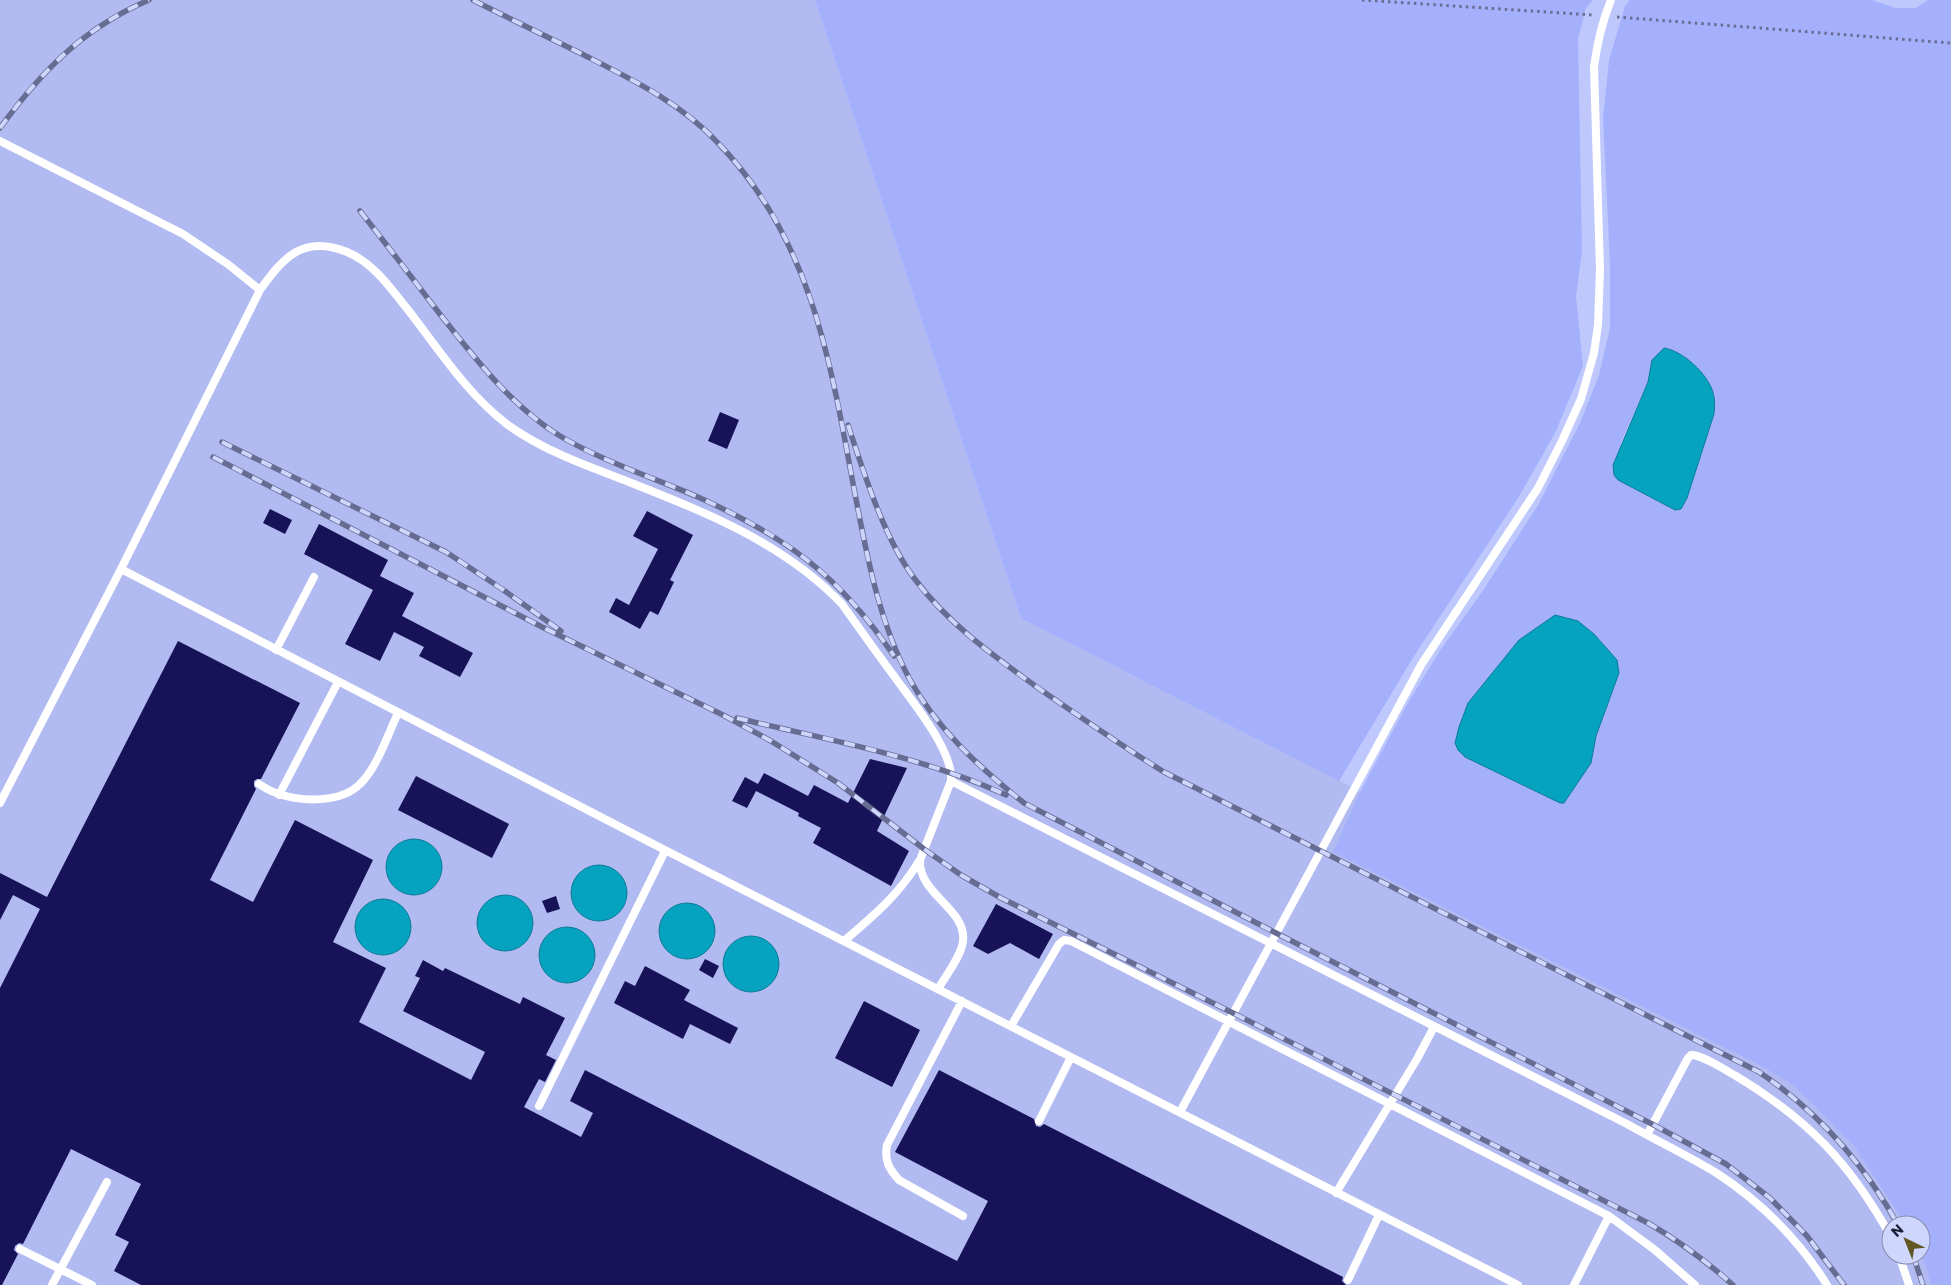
<svg xmlns="http://www.w3.org/2000/svg" width="1951" height="1285" viewBox="0 0 1951 1285" font-family="Poppins,sans-serif">
<rect width="100%" height="100%" fill="#bfc8fc"/>
<path fill="#b1baf1" fill-rule="evenodd" d="M0 0H815L1021 618 1951 1093V1285H0ZM1891 1225H1921V1255H1891Z"/>
<path fill="#a5b0fd" fill-rule="evenodd" d="M815 0H1593L1586 8 1578 39 1582 251 1576 296 1583 366 1556 431 1520 495 1414 656 1339 781 1021 618Z
M1630 0H1872L1895 8H1916L1928 0H1951V1285H1931L1927 1269 1921 1255V1225H1906L1855 1147 1815 1106 1790 1083 1756 1063 1333 852 1360 792 1409 701 1441 649 1482 592 1538 505 1580 423 1599 375 1610 328V263L1603 118 1609 60 1625 6ZM1681 354C1701 373 1717 384 1714 414L1687 498 1675 510 1618 480 1621 442 1648 382 1652 360ZM1555 615 1578 621 1594 634 1617 660 1619 673 1596 736 1591 763 1564 803 1465 757C1453 745 1456 742 1459 727L1519 640Z"/>
<path fill="#05a3c0" stroke="#0c7b97" d="M1664 348C1682 351 1703 370 1711 387 1715 396 1715 404 1714 414L1687 498 1681 509 1675 510 1618 480 1614 475 1613 465 1648 382 1652 360Z
M1555 615 1578 621 1594 634 1617 660 1619 673 1596 736 1591 763 1564 803H1560L1465 757 1458 750 1455 743 1459 727 1468 703 1519 640Z
M386 867a28 28 0 1 1 56 0a28 28 0 1 1-56 0Z
M571 893a28 28 0 1 1 56 0a28 28 0 1 1-56 0Z
M477 923a28 28 0 1 1 56 0a28 28 0 1 1-56 0Z
M355 927a28 28 0 1 1 56 0a28 28 0 1 1-56 0Z
M659 931a28 28 0 1 1 56 0a28 28 0 1 1-56 0Z
M539 955a28 28 0 1 1 56 0a28 28 0 1 1-56 0Z
M723 964a28 28 0 1 1 56 0a28 28 0 1 1-56 0Z"/>
<path fill="#181358" d="M720 412 739 420 727 449 708 441Z
M270 509 292 520 285 534 263 523Z
M647 511 693 535 670 580 674 582 658 615 650 611 640 629 609 612 616 598 629 605 658 549 633 536Z
M319 524 388 560 380 576 414 593 402 616 473 653 460 677 419 656 424 647 394 632 380 661 345 644 373 590 304 554Z
M178 641 300 703 261 779H257L254 781V786L256 789 210 880 253 902 295 820 373 860 333 942 386 968 359 1022 471 1080 485 1052 403 1011 420 978 415 976 423 960 443 971 445 968 520 1004 523 997 565 1018 546 1055 556 1060 545 1082 539 1079 524 1107 581 1137 593 1113 570 1101 585 1070 957 1261 988 1201 895 1152 939 1070 1034 1119 1036 1126 1040 1127 1044 1124 1343 1277 1342 1281 1346 1285H141L114 1271 129 1242 115 1235 141 1184 71 1149 23 1244 19 1243 15 1246 14 1250 18 1254 2 1285H0V988L40 909 13 895 0 920V873L47 897Z
M870 759 907 768 877 831 909 851 891 886 813 843 821 828 798 816 799 813 756 791 747 808 732 801 745 777 758 784 764 773 808 796 814 785 848 803Z
M416 776 509 824 492 858 398 810Z
M556 896 560 909 547 913 542 901Z
M996 904 1053 934 1039 959 1010 943 988 954 973 946Z
M705 959 719 966 713 978 699 970Z
M645 966 690 990 684 1000 738 1028 730 1044 690 1024 683 1039 614 1003 625 981 635 986Z
M864 1001 920 1030 892 1087 835 1058Z"/>
<g fill="none" stroke-linecap="round" stroke-linejoin="round">
<path stroke="#686d92" stroke-width="3" stroke-dasharray="2.5 4" stroke-linecap="butt" d="M1362 0 1593 15
M1617 17 1951 43"/>
<path stroke="#fff" stroke-width="8" d="M0 141 183 234 229 265 260 290 121 569 0 803
M260 290C283 258 303 234 347 252 374 263 391 289 409 311 439 350 468 395 508 425 543 450 584 465 624 480 702 511 783 542 842 604 859 628 876 652 894 676 911 700 954 751 951 781L920 860C918 894 967 909 963 941 962 955 945 977 938 989
M121 569 661 848 1518 1285
M276 650 314 577
M951 781 1627 1124C1657 1141 1689 1156 1718 1174 1761 1202 1800 1241 1827 1285
M259 784C265 788 272 792 279 794 303 802 341 803 360 784 377 768 388 734 398 713
M279 795 338 682
M844 941C873 916 899 895 919 861
M962 1001 887 1145C884 1160 889 1169 899 1180L963 1216
M1011 1026 1059 944 1064 940 1071 941 1609 1216 1574 1285
M539 1106 665 851
M1180 1112 1421 665 1538 488 1562 441 1581 399 1594 353 1598 325 1600 270 1594 67C1597 44 1602 22 1611 0
M1039 1121 1071 1057
M1647 1135 1688 1058 1691 1055C1703 1055 1725 1070 1736 1076 1809 1120 1850 1163 1891 1237
M1336 1193 1417 1059 1434 1027
M1609 1216 1655 1250 1695 1285
M20 1249 92 1285
M1899 1255 1909 1285
M1348 1280 1379 1215
M52 1285 107 1182"/>
<g stroke="#676d92" stroke-width="5.5">
<path id="rail" d="M473 0C508 18 544 35 580 53 629 78 680 102 718 143 813 241 831 366 855 494 867 557 879 621 909 678 936 728 980 768 1024 803L1276 933 1652 1124 1726 1164 1770 1198 1807 1236 1844 1285
M0 128C41 72 83 28 149 0
M360 211C387 245 413 279 439 313 474 357 511 406 560 436 604 462 652 477 698 497 786 537 839 575 894 656
M848 425C864 473 884 538 914 578 948 624 995 657 1041 690 1082 718 1122 746 1164 772L1759 1072C1817 1111 1864 1164 1898 1225
M222 442 446 552 502 589 561 631
M213 457 542 627 723 715 771 741 838 783 924 849 961 875 1001 898 1233 1013 1648 1223C1679 1241 1706 1261 1733 1285
M737 718C828 740 921 756 1006 795
M1913 1255 1923 1285"/>
</g>
<use href="#rail" stroke="#cfd6fe" stroke-width="4" stroke-dasharray="11" stroke-linecap="butt"/>
</g>
<g transform="translate(1906 1240) rotate(317)"><circle r="24" fill="#cfd6fe" stroke="#878dae"/>
<path d="M0-4L9 19L0 12L-9 19Z" fill="#625723"/>
<text y="-8" font-size="14" font-weight="bold" text-anchor="middle" fill="#1c1f37">N</text>
</g>
</svg>
